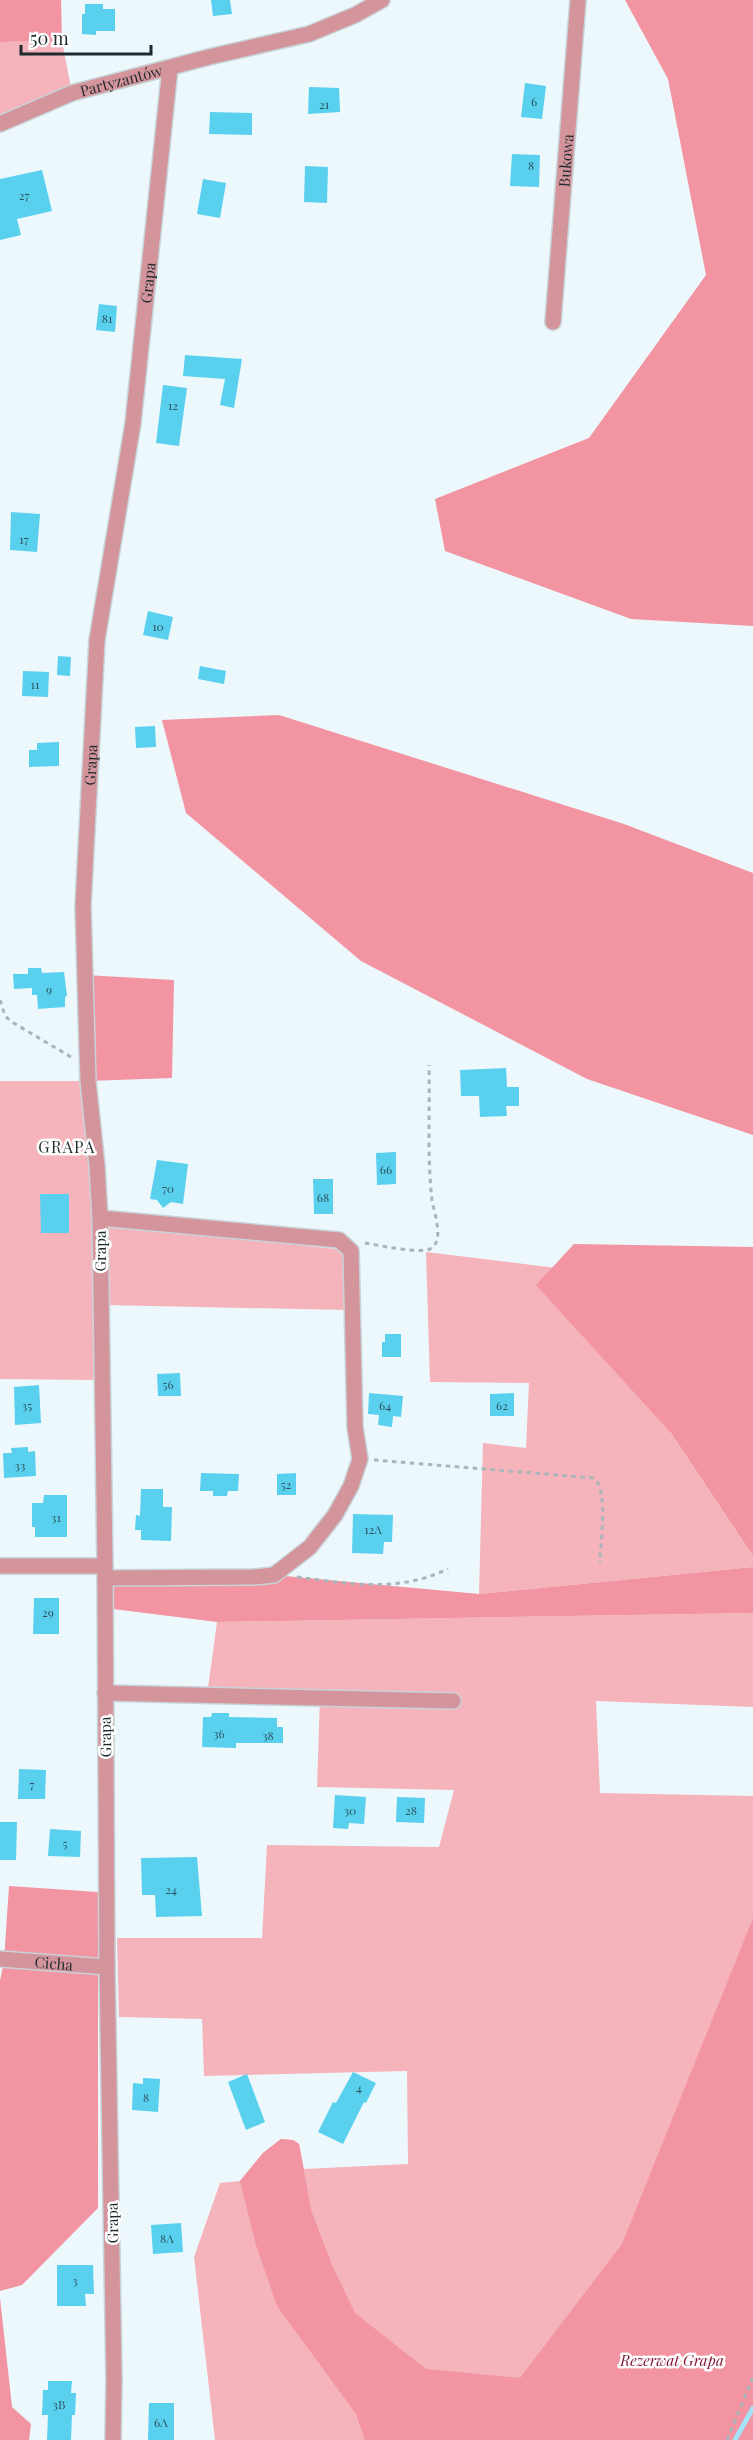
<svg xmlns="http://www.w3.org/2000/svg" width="753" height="2440" viewBox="0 0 753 2440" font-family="'Playfair Display',serif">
<rect width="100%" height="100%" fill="#edf8fc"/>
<path fill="#f5b4bb" d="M62 41 72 93 0 122V42Z
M0 1081H88L93 1169 95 1380 0 1379Z
M104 1223 336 1249 343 1255 347 1310 104 1305Z
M426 1252 589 1272 671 1433 753 1556V1567L479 1594 483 1443 526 1448 529 1383 430 1382Z
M753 1613V1707L596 1701 600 1793 753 1796V2440H215L194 2257 220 2183 240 2181 263 2153 281 2139 293 2140 299 2144 304 2169 408 2164 407 2071 204 2076 202 2019 119 2017 117 1938H262L267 1845 439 1847 454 1790 317 1787 320 1698 207 1695 217 1622Z"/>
<path fill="#f294a1" d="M0 0H61L62 41 0 42Z
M625 0H753V626L631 619 445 551 435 499 589 438 706 275 668 79Z
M279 715 624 824 753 873V1135L587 1079 361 961 186 813 162 720Z
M85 975 174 980 172 1078 88 1081Z
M574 1244 753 1247V1556L671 1433 536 1285Z
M753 1567V1613L217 1622 105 1608V1578L274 1575 479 1594Z
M9 1886 98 1892V2208L22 2285 0 2291V1981L4 1961Z
M753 1918V2440H365L356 2414 277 2306 256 2245 240 2181 263 2153 281 2139 293 2140 299 2144 311 2210 332 2265 355 2313 426 2369 520 2378 622 2244Z
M0 2298 12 2407 31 2424 29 2440H0Z"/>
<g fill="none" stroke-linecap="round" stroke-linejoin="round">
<path stroke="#a4e3f5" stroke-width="5" d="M735 2440 753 2408"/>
</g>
<path fill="#5ad0ef" d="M211 0H230L232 14 213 16Z
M85 4H103V9H115V31H96V35L82 34V14H85Z
M525 83 546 86 542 119 521 117Z
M309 87 339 88 340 112 308 114Z
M210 112 252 113V135L209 134Z
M512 154 540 155 539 187 510 186Z
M305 166 328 167 327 203 304 202Z
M42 170 52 211 17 219 21 235 0 240V179Z
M203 179 226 183 220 218 197 214Z
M99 304 117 306 115 332 96 330Z
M185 355 242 359 234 408 220 405 225 379 183 376Z
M163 385 187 388 179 446 156 443Z
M11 512 40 514 37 552 10 550Z
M148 611 173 617 168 640 143 635Z
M58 656 71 657 70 676 57 675Z
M200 666 226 671 224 684 198 679Z
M23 671 49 672 48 697 22 696Z
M155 726 156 747 136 748 135 727Z
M59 742V766L29 767V750H37V743Z
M28 968H41L42 973 64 972 67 996 65 997V1007L38 1009 37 995H32V988L14 989 13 974H28Z
M506 1068 507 1087H519V1106H506L507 1116 480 1117 479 1096H461L460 1070Z
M396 1152V1184L377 1185 376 1153Z
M157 1160 188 1164 183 1204 171 1202 163 1208 157 1200 150 1199Z
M313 1179H333V1214H314Z
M40 1194H69V1233H41Z
M385 1334H401V1357H382V1342H385Z
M180 1373 181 1396H158L157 1374Z
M39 1385 41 1423 15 1425 14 1387Z
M369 1393 403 1396 401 1417 393 1416 392 1427 378 1425 379 1415 368 1414Z
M514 1393V1416H490V1394Z
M28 1447V1452L35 1451 36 1476 4 1478 3 1453H12L11 1448Z
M201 1473 239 1474 238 1491H228L227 1496H213V1491H200Z
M296 1473V1495H277V1474Z
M141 1489H163V1507H172L171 1541 141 1540V1530H135L136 1515 140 1516Z
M44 1495H67V1537H35V1527H32V1503H43Z
M353 1514 393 1515 392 1542H384L383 1554 352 1553Z
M34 1598H59V1634H33Z
M212 1713H229V1717L277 1718V1727H283V1743H236V1748L202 1747 203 1717H211Z
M19 1769 46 1770 45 1799H18Z
M335 1795 366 1797 364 1824 349 1823 348 1829 333 1828Z
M397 1797 425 1798 424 1823 396 1822Z
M0 1822H17L16 1860H0Z
M50 1829 81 1831 80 1857 48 1856Z
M197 1857 202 1916 156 1917 155 1895H142L141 1858Z
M353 2072 376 2083 366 2103 364 2102 343 2144 318 2132 333 2102 336 2103Z
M247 2074 265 2122 246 2130 228 2082Z
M143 2078 160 2079 158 2112 132 2110 133 2083 143 2084Z
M181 2223 183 2252 153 2254 151 2225Z
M57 2265H93L94 2294H85L86 2306H57Z
M48 2381H72L71 2393H76L75 2415H72L71 2440H47L48 2415H42L43 2390H48Z
M149 2403H174V2440H148Z"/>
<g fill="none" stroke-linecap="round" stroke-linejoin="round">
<g stroke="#c8d3d7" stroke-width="18">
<g id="minor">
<path id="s1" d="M0 124 72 93 209 57 309 34 355 15 382 0"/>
<path id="s2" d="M553 322 578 0"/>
<path d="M100 1218 339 1240 351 1251 355 1427 360 1459 351 1486 335 1515 310 1547 274 1575 254 1577 105 1578"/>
<path d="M0 1566H105"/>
<path d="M105 1693 453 1701"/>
<path id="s3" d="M0 1959 107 1967"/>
<path id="s4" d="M113 2440 114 2379 107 1967 105 1566 100 1218 97 1166 88 1081 83 906 97 640 133 423 170 68"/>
</g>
</g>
<path stroke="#a9b5b8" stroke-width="3" stroke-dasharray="4.5 4.5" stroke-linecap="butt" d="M0 1000 5 1016 12 1022 71 1057
M365 1243C378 1245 418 1254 430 1249 445 1242 434 1212 432 1200 427 1156 430 1110 429 1065
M374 1460 594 1478C609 1491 600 1542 600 1563
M297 1577C352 1584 396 1593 448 1569
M727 2440 753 2377"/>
<use href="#minor" stroke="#d4949b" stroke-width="15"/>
</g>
<g text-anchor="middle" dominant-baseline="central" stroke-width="5" stroke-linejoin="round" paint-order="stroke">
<g font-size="12" fill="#2d545e">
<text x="534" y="101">6</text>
<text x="324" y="104">21</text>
<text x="531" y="165">8</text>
<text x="24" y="195">27</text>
<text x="107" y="318">81</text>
<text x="173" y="405">12</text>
<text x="24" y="539">17</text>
<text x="158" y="626">10</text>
<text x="35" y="684">11</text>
<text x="49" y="989">9</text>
<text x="386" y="1169">66</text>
<text x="168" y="1188">70</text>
<text x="323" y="1197">68</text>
<text x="168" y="1384">56</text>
<text x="27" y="1405">35</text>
<text x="385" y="1405">64</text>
<text x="502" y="1405">62</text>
<text x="20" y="1465">33</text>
<text x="286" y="1484">52</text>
<text x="56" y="1517">31</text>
<text x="373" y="1529">12A</text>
<text x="48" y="1612">29</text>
<text x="219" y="1733">36</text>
<text x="268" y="1735">38</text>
<text x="32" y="1784">7</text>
<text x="350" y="1810">30</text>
<text x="411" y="1810">28</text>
<text x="65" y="1843">5</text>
<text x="171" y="1889">24</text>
<text x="359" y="2087">4</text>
<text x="146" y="2097">8</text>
<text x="167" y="2238">8A</text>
<text x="75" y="2280">3</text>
<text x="59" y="2404">3B</text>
<text x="161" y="2422">6A</text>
</g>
<g font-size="15" fill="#1e2a2d" stroke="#fff">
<text stroke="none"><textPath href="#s1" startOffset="129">Partyzantów</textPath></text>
<text stroke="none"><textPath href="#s2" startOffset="162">Bukowa</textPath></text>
<text stroke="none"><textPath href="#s4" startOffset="2162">Grapa</textPath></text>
<text stroke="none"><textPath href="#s4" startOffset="1676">Grapa</textPath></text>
<text transform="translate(100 1251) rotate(-90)">Grapa</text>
<text transform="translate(105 1737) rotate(-91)">Grapa</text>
<text stroke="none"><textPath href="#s3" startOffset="54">Cicha</textPath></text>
<text transform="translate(112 2223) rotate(-91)">Grapa</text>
</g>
<g font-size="15" font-style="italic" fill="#7f1031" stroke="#fff">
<text x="672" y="2360">Rezerwat Grapa</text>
</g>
<g font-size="16" letter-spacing="1.5" fill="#1e2a2d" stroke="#fff">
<text x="67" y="1146">GRAPA</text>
</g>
</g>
<path d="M21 45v9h130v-9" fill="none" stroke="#1e2a2d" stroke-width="3"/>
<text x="30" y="45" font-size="18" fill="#1e2a2d" stroke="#ffffff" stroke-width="4.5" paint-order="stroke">50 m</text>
</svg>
